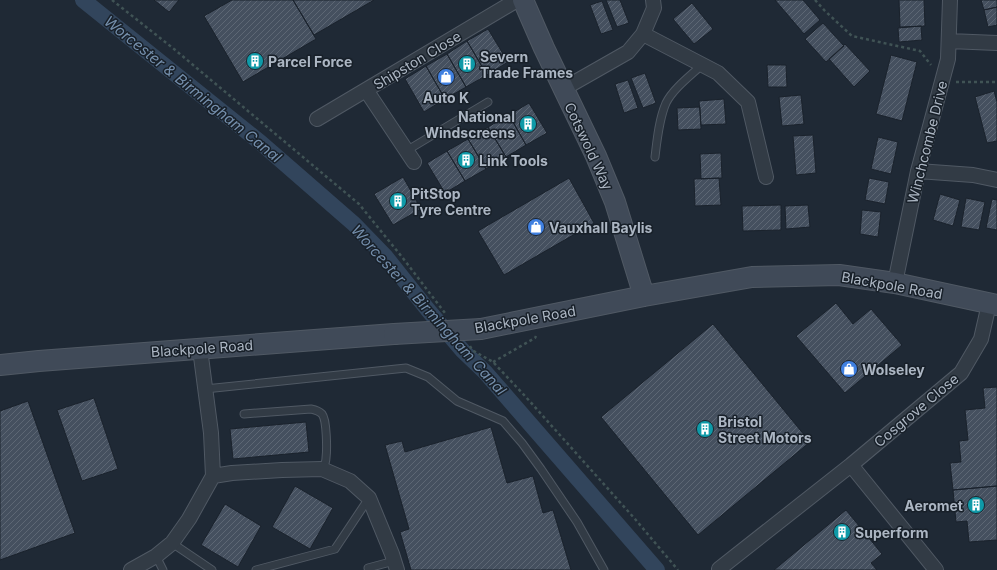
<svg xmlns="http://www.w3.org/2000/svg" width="997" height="570" viewBox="0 0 997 570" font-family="Inter,sans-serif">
<defs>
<pattern id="building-hatch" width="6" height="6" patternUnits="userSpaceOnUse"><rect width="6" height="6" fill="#45505f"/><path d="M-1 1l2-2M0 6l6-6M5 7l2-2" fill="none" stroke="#5d6774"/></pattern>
</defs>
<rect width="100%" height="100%" fill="#1f2935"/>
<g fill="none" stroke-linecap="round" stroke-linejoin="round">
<path stroke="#32455c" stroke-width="16" d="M83 0 261 143 354 224 385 256 428 310 463 351 485 372 657 570"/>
</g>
<path fill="url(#building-hatch)" stroke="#1a222c" d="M154 0H179L169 12Z
M232 0H293L316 39 243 82 204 16Z
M293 0H374L314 35Z
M606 0H620L629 23 617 27Z
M775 0H803L820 20 804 34Z
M899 0H924L925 26 900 27Z
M981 0H997V7L984 10Z
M602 1 613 30 601 34 590 5Z
M692 3 713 29 694 44 673 19Z
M997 7V25L988 27 984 10Z
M823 23 844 46 826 62 805 39Z
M921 26 922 40 899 42 898 28Z
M488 29 508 62 487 75 467 41Z
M467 41 487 75 466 87 447 54Z
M845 44 870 71 854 87 829 59Z
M447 54 466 87 445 99 426 66Z
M891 55 917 62 902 121 876 114Z
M767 65H786L787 87H768Z
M426 66 445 99 424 112 405 79Z
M645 73 656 103 643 108 631 78Z
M628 80 638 108 624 113 615 84Z
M994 91 997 102V141L987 143 975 97Z
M801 95 804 124 782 126 779 97Z
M724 99 726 124 701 125 699 101Z
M529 103 547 133 526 145 509 115Z
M700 107 701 129 678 130 677 108Z
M509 115 526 145 506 157 488 127Z
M488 127 506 157 486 169 468 139Z
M813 135 816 173 796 175 793 136Z
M878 137 898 142 891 174 871 169Z
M468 139 486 169 465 181 447 151Z
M447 151 465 181 445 193 427 163Z
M721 153 722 178 701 179 700 154Z
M403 177 421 209 393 225 374 194Z
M569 178 594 223 504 275 478 231Z
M719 178 721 205 695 206 694 179Z
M869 178 889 182 885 204 865 200Z
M940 194 960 200 953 226 933 220Z
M966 198 985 202 979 230 961 227Z
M992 199 997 200V230L986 228Z
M781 205V230L743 231 742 206Z
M808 205 810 227 786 229 785 206Z
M862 210 881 212 878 237 860 234Z
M836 303 853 324 871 309 902 345 845 393 796 336Z
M713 324 810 442 698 535 601 417Z
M997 387V486L953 490 950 463 961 462 959 441 968 440 965 410 985 408 983 388Z
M94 398 118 469 82 481 57 410Z
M28 401 75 533 0 560V411Z
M306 422 309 452 233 459 230 429Z
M491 427 507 483 533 476 543 513 553 510 571 570H411L400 532 409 529 385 445 402 441 405 452Z
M295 486 333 508 310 549 272 527Z
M997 486V540L969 542 967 521 956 522 953 490Z
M225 504 261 526 238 567 201 545Z
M846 510 882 554 871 563 877 570H774Z"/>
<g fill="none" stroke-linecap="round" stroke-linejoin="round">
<g stroke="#505964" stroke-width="9">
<path id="lane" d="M406 151 488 102
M655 157C657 140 659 119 666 103 673 89 690 76 702 65
M205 389 406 368 428 377 457 401 503 421 522 443 541 469 577 522 604 570
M244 414 311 409C316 410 319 411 322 414 327 420 327 450 326 458 326 462 324 466 322 469
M172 543 212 570
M156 556 163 570
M368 568 394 561
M256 570 335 549 369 498"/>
</g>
<g stroke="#505964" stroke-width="16">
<path id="street" d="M643 34 718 73 748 102 766 177
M949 41 997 43
M563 89 628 52 643 34 654 8 653 0
M366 90 414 162
M317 119 517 0
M918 171 973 175 997 180
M895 283 918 171 948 59 950 0
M851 465 936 570
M213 476 232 473 282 470 322 469 350 481 369 498 392 554 397 570
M719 569 851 465 961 373 981 339 989 304
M131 570 156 556 172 543 189 519 213 476 211 433 200 349"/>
</g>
<g stroke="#505964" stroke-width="22">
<path id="secondary" d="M523 0 544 48 596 156 615 202 644 296
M481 329 644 296 752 277 839 275 895 283 997 305
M0 365 39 361 394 334"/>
</g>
<path stroke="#405355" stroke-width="2.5" stroke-dasharray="3 3" stroke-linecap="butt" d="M112 0 174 49 359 204 402 257 445 313
M815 0 825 11 852 36 920 51 931 65
M956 82H997
M470 346 472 350 493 362 525 396 635 519 678 570
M493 362 535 338 536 336"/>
<use href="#lane" stroke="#323b45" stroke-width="7"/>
<use href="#street" stroke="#323b45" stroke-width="14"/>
<use href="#secondary" stroke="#404a58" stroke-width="20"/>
<g stroke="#505964" stroke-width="22" stroke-linecap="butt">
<path id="secondary-bridge" d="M394 334 481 329"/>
</g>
<use href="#secondary-bridge" stroke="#404a58" stroke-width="20"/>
</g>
<defs>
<g id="building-disc" transform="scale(0.9)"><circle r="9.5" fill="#0f9aa8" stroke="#182029"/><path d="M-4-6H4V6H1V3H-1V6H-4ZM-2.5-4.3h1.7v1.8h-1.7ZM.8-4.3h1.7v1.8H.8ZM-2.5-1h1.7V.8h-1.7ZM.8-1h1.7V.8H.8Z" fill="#fff"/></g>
<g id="shop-disc" transform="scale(0.9)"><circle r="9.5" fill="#3f7fe0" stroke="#182029"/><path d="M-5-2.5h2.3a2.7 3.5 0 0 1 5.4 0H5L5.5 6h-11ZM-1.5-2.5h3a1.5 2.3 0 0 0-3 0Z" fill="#fff"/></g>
</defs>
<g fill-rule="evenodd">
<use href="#building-disc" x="255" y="61"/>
<use href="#building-disc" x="467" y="64"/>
<use href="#shop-disc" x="446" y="77"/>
<use href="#building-disc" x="528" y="124"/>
<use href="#building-disc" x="466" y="160"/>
<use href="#building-disc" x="398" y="201"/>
<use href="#shop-disc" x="536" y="227"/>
<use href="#shop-disc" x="849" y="369"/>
<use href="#building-disc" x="705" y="429"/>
<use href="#building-disc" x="976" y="505"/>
<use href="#building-disc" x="842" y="532"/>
</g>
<g text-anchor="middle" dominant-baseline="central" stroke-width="3" stroke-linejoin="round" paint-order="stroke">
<g font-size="14" font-weight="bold" fill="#acb6c3" stroke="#182029" text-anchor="start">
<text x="480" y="56">Severn<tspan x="480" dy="16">Trade Frames</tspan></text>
<text x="268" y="61">Parcel Force</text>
<text x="446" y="97" text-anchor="middle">Auto K</text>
<text x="515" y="116" text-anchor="end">National<tspan x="515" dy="16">Windscreens</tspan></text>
<text x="479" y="160">Link Tools</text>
<text x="411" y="193">PitStop<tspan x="411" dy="16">Tyre Centre</tspan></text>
<text x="549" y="227">Vauxhall Baylis</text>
<text x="862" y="369">Wolseley</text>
<text x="718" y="421">Bristol<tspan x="718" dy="16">Street Motors</tspan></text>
<text x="963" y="505" text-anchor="end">Aeromet</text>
<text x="855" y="532">Superform</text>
</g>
<g font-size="14" fill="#acb6c3" stroke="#182029">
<text transform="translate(417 60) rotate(-31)">Shipston Close</text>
<text transform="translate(927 142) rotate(-76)">Winchcombe Drive</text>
<text transform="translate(589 146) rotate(65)">Cotswold Way</text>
<text transform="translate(892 285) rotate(10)">Blackpole Road</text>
<text transform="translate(525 319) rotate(-10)">Blackpole Road</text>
<text transform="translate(202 348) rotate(-4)">Blackpole Road</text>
<text transform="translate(916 410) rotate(-40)">Cosgrove Close</text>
</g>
<g font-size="15" font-style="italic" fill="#748eab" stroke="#182029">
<text transform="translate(193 89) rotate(39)">Worcester &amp; Birmingham Canal</text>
<text transform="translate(429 310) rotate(48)">Worcester &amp; Birmingham Canal</text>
</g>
</g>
</svg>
